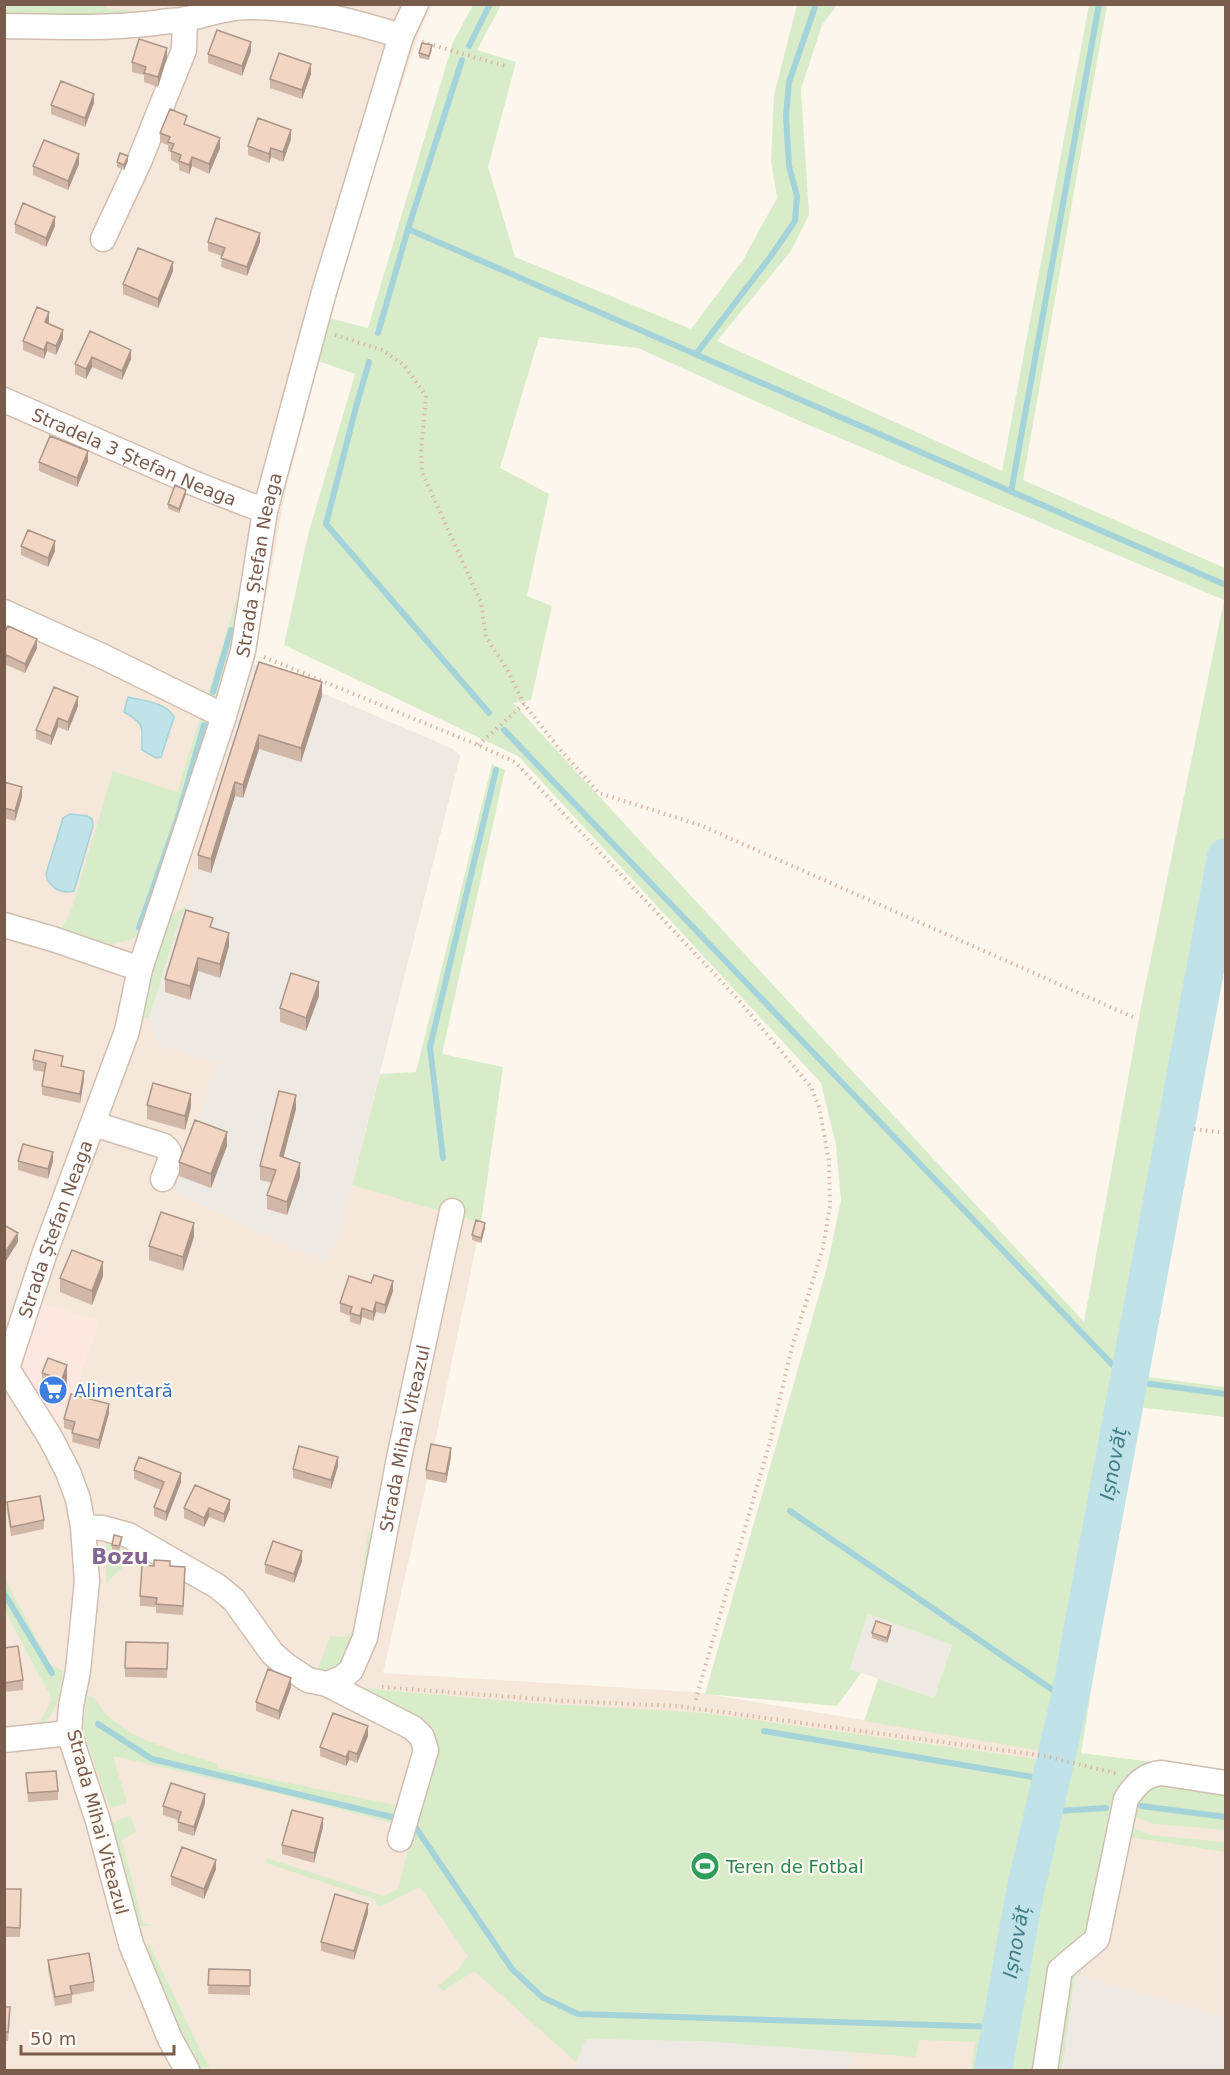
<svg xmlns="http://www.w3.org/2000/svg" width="1230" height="2075" viewBox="0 0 1230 2075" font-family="'DejaVu Sans',sans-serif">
<rect width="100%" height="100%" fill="#fdf6ec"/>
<path fill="#f5e8da" d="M5 5H432L420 31 354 225 285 494 254 664 453 749 460 756 352 1184 481 1223 427 1480 383 1673 695 1692 1049 1751 1225 1771V2070H5Z"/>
<path fill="#fde8e0" d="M41 1303 100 1321 73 1394 65 1403 58 1425 24 1367 22 1357 31 1318Z"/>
<path fill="#efe9e4" d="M254 664 453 749 460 756 336 1244 332 1246 326 1262 175 1193 217 1062 158 1046 149 1018 180 918 189 904 190 884Z
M868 1614 952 1645 934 1698 850 1669Z
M1075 1974 1225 2018V2070H1062Z
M586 2039 702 2041 852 2052 849 2070H573Z"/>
<path fill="#d8ecc9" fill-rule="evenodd" d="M105 4 109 10 131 9 120 18 5 20V5Z
M473 5H501L477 50 516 62 488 167 515 257 691 329 743 260 777 198 771 160 774 95 797 5H837L822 25 801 89 809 215 791 251 717 341 1002 471 1089 5H1107L1023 480 1225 568V940L1140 1376 1225 1387 1226 1417 1137 1407 1081 1753 1225 1771 1139 1767 1130 1773 1119 1789 1080 1976 1075 1975 1062 2070H971L975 2042 919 2040 916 2057 702 2041 586 2039 576 2062 474 1971 443 1991 438 1986 459 1968 468 1956 420 1887 379 1907 374 1899 266 1863 267 1858 384 1896 398 1889 410 1842 418 1725 362 1688 531 1703 705 1713 1043 1760 1049 1752 864 1721 878 1679 934 1698 952 1645 868 1614 850 1669 861 1673 837 1706 705 1694 827 1267 841 1200 836 1145 821 1083 518 756 284 645 308 535 355 374 318 361 329 318 368 328 453 42ZM539 337 638 348 804 423 1224 600 1141 1007 1084 1322 513 703 531 700 552 606 527 596 549 494 500 468Z
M252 546 238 644 217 702 207 697Z
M195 709 212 722 143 934 129 940 106 946 59 933 71 911 113 771 177 792 200 718Z
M492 764 505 770 442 1054 503 1067 481 1223 352 1185 380 1074 416 1072Z
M189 904 180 918 149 1018 142 1017 141 1008 165 928 173 915Z
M368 1531 375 1537C370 1564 362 1646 343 1663 337 1669 326 1671 317 1672L330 1636 347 1637C357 1628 362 1602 360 1588Z
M113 1538 172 1566C141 1561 126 1557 106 1585V1542Z
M4 1577 50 1664 63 1671C60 1691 57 1719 37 1728L52 1699 5 1611Z
M87 1696 94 1697C98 1703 102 1711 108 1716 137 1743 182 1752 218 1764L217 1768 395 1805 392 1823 281 1794 113 1756 127 1803 110 1808 83 1731Z
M1158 1780 1225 1788V1830L1155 1824 1135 1817 1137 1799Z
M130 1815 136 1832 122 1840 143 1923 155 1925 140 1927 112 1823Z
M1131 1827 1150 1835 1225 1842V1852L1130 1837Z
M149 1943 206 2062 210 2067 196 2069 161 1995 145 1945Z"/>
<path fill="#bfe3e8" stroke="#a5d3da" stroke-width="1.5" d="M128 697C143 701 166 702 174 717L161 757 156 758 142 750C141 727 147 725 124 712Z
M70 814 87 816 92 819 93 826 74 891C60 894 48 887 46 874L63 818Z"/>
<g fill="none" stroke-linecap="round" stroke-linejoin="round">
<path stroke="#a5d3da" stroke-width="6" d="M469 46 490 4
M462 60 408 229 1226 585
M378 333 408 229
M696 354 771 256 795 221 797 196 789 166 786 116 789 82 816 4
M369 362 356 407 326 524 489 713
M1011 492 1099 4
M213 692 231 630
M504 730 1128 1381 1226 1394
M139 928 178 817 204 725
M443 1158 430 1047 496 770
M790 1511 1069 1701
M4 1593 52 1673
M98 1724 152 1759 392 1817
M764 1731 1050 1780
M1141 1806 1226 1817
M1042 1812 1106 1808
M416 1828 512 1969 542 1997 578 2014 999 2027"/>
<path stroke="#bfe3e8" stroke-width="38" id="s1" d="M993 2070 1025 1892 1070 1697 1226 857"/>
<g stroke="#d1beb0" stroke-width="27">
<g id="minor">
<path d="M4 26C55 27 105 29 155 23 165 21 176 21 187 19 208 14 227 7 249 7 300 7 353 21 401 36"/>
<path d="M103 239 139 162 184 50 185 19"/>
<path id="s2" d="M4 400 198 485 265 511"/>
<path d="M4 612 104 657 224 716"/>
<path d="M4 925 53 939 140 969"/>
<path d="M94 1124 164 1146C176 1155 167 1167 163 1179"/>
<path d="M4 1364 50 1437 68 1472 78 1499 83 1527 87 1581 78 1671 71 1706 69 1733 98 1821 131 1944 170 2039 187 2070"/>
<path id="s3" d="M7 1368 44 1255 127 1031 140 969 224 716 243 651 265 511 324 292 401 36 416 4"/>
<path id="s4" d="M83 1527 103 1528 128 1535 217 1586 234 1600 272 1653 287 1666 308 1680 327 1684 342 1678 351 1670 365 1638 399 1458 452 1211"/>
<path d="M327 1684 413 1728 422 1737 426 1750 400 1839"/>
<path d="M4 1740 69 1733"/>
<path d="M1045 2070 1060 1970 1097 1939 1126 1799C1135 1785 1145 1774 1162 1773L1226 1783"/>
</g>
</g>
<path stroke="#d9b8a5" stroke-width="4" stroke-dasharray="1.5 4.5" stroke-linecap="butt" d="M422 42 508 67
M335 335 382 350 404 365 426 396 421 450 422 472 481 602 486 637 507 669 524 704 557 746 599 793 700 825 1133 1017
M264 657 478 745 515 762 736 997 811 1087 819 1107 829 1161 830 1206 823 1248 792 1347 769 1445 695 1702
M478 745 524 704
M1194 1129 1226 1133
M382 1687 565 1701 677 1706 1045 1756 1118 1774"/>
<use href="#minor" stroke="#fff" stroke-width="24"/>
</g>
<path fill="#d1b7a8" d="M432 50 429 60 419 58V53Z
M251 51 242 76 208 63V54Z
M167 57 158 87 144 82V75L132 72V62Z
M311 74 302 99 270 88V79Z
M94 103 85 127 51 114V105Z
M187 125 220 148 209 174 192 166 189 174 179 170V164L171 160V152L168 151V145L160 142V133Z
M291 139 283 162 271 157 269 163 248 155V146Z
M128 161 124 170 117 167V162Z
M79 164 68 190 33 175V166Z
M15 224 55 226 46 247 15 233Z
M208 242H260L247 276 221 267 222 256 208 251Z
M173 271 158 308 123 294V284Z
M49 322 48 323 63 339 56 355 47 351 44 359 23 350V341Z
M90 331 131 359 122 380 92 367 86 379 75 374V364Z
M88 461 77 487 39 471V462Z
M186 494 179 513 168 509V504Z
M21 546 55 551 48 567 21 555Z
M4 634 37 648 25 673 4 664Z
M259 662 322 696 301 762 259 749 243 798 235 796 211 873 198 869V855Z
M78 706 68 731 58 727 51 745 36 739V730Z
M4 782 22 797 15 821 4 818Z
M213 928 229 946 220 978 198 971 190 1000 165 992V979Z
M319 996 306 1031 280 1022V1008Z
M33 1060 62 1067 84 1080 80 1103 42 1095V1086L45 1072 33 1070Z
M147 1105 191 1107 185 1130 147 1119Z
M296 1109 283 1158 300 1177 287 1215 267 1209V1195L272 1183 260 1180V1166Z
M227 1146 211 1188 179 1176V1162Z
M18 1161H53L48 1179 18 1170Z
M485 1228 481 1243 472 1240V1235Z
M194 1237 183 1271 149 1260V1246Z
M103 1276 92 1305 60 1292V1278Z
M393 1291 385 1314 376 1312 373 1321 362 1317 360 1325 350 1322V1316L340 1312V1303Z
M67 1365V1383L62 1397 42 1391V1373Z
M109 1413 99 1449 72 1442 73 1431 64 1428V1419Z
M451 1457 446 1483 426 1479V1470Z
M338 1466 331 1489 293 1478V1469Z
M134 1470 181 1482 166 1521 154 1516V1507L161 1490 134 1479Z
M195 1485 230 1509 224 1523 209 1517 204 1527 184 1518V1508Z
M7 1502 44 1520V1529L11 1536 7 1511Z
M122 1541 119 1551 112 1549V1545Z
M302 1561 294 1583 265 1573V1564Z
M170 1566 185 1577 183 1615 156 1613V1607L140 1606V1596Z
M891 1631 887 1643 872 1638V1633Z
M168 1643 167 1678 125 1677V1668Z
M4 1648 23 1680V1690L4 1692Z
M291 1687 279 1720 256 1711V1702Z
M368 1736 357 1763 349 1760 346 1766 320 1756V1747Z
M26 1773 58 1791V1800L28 1802Z
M205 1803 194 1836 178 1831V1820L163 1815V1806Z
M323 1827 314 1863 282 1854V1845Z
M216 1869 204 1899 171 1885V1876Z
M4 1889H21L20 1937H4Z
M368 1913 354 1960 321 1951V1942Z
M48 1960 94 1982V1991L72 1995V2003L55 2006 48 1969Z
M209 1969 250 1970V1995L208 1994Z
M4 2007 10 2017 8 2041H4Z"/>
<path fill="#aa9588" d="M251 42V51L242 76V66Z
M167 48V57L158 87V77Z
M311 64V74L302 99V90Z
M94 94V103L85 127V118Z
M291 130V139L283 162V152Z
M220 138V148L209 174V164Z
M271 148V157L269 163V154Z
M79 154V164L68 190V181Z
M128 156V161L124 170V165Z
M192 157V166L189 174V165Z
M55 217V226L46 247V238Z
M260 233V242L247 276V267Z
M173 262V271L158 308V299Z
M49 312V322L45 331V322Z
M63 330V339L56 355V346Z
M47 342V351L44 359V350Z
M131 350V359L122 380V371Z
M92 357V367L86 379V369Z
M88 451V461L77 487V478Z
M186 490V494L179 513V509Z
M55 541V551L48 567V558Z
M37 639V648L25 673V664Z
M322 682V696L301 762V748Z
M78 697V706L68 731V722Z
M58 718V727L51 745V736Z
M259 735V749L243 798V785Z
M235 782V796L211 873V859Z
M22 787V797L15 821V811Z
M229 933V946L220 978V964Z
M198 958V971L190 1000V986Z
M319 982V996L306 1031V1018Z
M84 1071V1080L80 1103V1094Z
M191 1094V1107L185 1130V1116Z
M296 1095V1109L280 1170V1156Z
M227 1132V1146L211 1188V1174Z
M53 1152V1161L48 1179V1169Z
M300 1163V1177L287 1215V1202Z
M194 1223V1237L183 1271V1257Z
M485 1223V1228L481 1243V1238Z
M18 1233V1242L4 1264V1254Z
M103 1262V1276L92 1305V1291Z
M393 1281V1291L385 1314V1305Z
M376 1302V1312L373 1321V1312Z
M362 1308V1317L360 1325V1316Z
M67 1365V1383L62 1397V1379Z
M109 1404V1413L99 1449V1440Z
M451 1448V1457L446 1483V1474Z
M338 1457V1466L331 1489V1480Z
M181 1473V1482L166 1521V1512Z
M230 1500V1509L224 1523V1514Z
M209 1508V1517L204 1527V1518Z
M302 1551V1561L294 1583V1574Z
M891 1626V1631L887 1643V1638Z
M291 1678V1687L279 1720V1711Z
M368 1726V1736L357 1763V1754Z
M349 1751V1760L346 1766V1757Z
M205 1794V1803L194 1836V1827Z
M323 1818V1827L314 1863V1853Z
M216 1860V1869L204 1899V1889Z
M368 1904V1913L354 1960V1951Z"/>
<path fill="#f3d5c3" stroke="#aa9588" stroke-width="1.5" d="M217 30 251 42 242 66 208 54Z
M139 39 167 48 158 77 144 73 146 67 132 62Z
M422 43 432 45 429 56 419 53Z
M279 53 311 64 302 90 270 79Z
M61 81 94 94 85 118 51 105Z
M170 109 187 116 184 124 220 138 209 164 192 157 189 165 179 161 181 155 171 151 174 144 168 142 170 137 160 133Z
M258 118 291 130 283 152 271 148 269 154 248 146Z
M44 140 79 154 68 181 33 166Z
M120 153 128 156 124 165 117 162Z
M23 203 55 217 46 238 15 224Z
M216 218 260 233 247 267 221 258 225 248 208 242Z
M138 248 173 262 158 299 123 284Z
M37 307 49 312 45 322 63 330 56 346 47 342 44 350 23 341Z
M90 331 131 350 122 371 92 357 86 369 75 364Z
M50 436 88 451 77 478 39 462Z
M175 485 186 490 179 509 168 504Z
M28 530 55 541 48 558 21 546Z
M8 626 37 639 25 664 4 654V634Z
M259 662 322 682 301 748 259 735 243 785 235 782 211 859 198 855Z
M54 687 78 697 68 722 58 718 51 736 36 730Z
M4 782 22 787 15 811 4 808Z
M186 910 213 918 210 927 229 933 220 964 198 958 190 986 165 979Z
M291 973 319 982 306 1018 280 1008Z
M35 1050 63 1056 61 1066 84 1071 80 1094 42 1086 46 1063 33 1060Z
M153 1083 191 1094 185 1116 147 1105Z
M279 1091 296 1095 280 1156 300 1163 287 1202 267 1195 276 1170 260 1166Z
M195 1120 227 1132 211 1174 179 1162Z
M23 1144 53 1152 48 1169 18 1161Z
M161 1212 194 1223 183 1257 149 1246Z
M476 1220 485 1223 481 1238 472 1235Z
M4 1225 18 1233 4 1254Z
M72 1250 103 1262 92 1291 60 1278Z
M374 1275 393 1281 385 1305 376 1302 373 1312 362 1308 360 1316 350 1313 352 1307 340 1303 349 1276 371 1283Z
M48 1358 67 1365 62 1379 42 1373Z
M71 1394 109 1404 99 1440 72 1433 75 1422 64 1419Z
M431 1444 451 1448 446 1474 426 1470Z
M299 1446 338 1457 331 1480 293 1469Z
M139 1457 181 1473 166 1512 154 1507 164 1482 134 1470Z
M195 1485 230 1500 224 1514 209 1508 204 1518 184 1508Z
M40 1496 44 1520 11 1527 7 1502Z
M114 1535 122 1537 119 1546 112 1545Z
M273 1541 302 1551 294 1574 265 1564Z
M154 1560 170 1561V1566L185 1567 183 1606 156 1604 157 1598 140 1596 142 1565 154 1566Z
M876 1621 891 1626 887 1638 872 1633Z
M126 1642 168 1643 167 1669 125 1668Z
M18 1646 23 1680 4 1683V1648Z
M268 1669 291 1678 279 1711 256 1702Z
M333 1713 368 1726 357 1754 349 1751 346 1757 320 1747Z
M56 1771 58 1791 28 1793 26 1773Z
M171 1783 205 1794 194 1827 178 1822 181 1812 163 1806Z
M292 1810 323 1818 314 1853 282 1845Z
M182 1847 216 1860 204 1889 171 1876Z
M4 1889H21L20 1928 4 1927Z
M335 1894 368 1904 354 1951 321 1942Z
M89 1953 94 1982 70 1986 72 1994 55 1997 48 1960Z
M209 1969 250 1970V1986L208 1985Z
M4 2007H10L8 2032H4Z"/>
<defs>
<g id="supermarket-disc" transform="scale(1.5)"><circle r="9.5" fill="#3f7fe0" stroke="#fffaf3"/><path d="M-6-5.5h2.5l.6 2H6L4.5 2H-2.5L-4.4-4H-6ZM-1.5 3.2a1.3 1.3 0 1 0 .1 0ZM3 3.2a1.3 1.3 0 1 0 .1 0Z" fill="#fff"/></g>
<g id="stadium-disc" transform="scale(1.5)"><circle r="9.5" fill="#2e9e5b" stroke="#fffaf3"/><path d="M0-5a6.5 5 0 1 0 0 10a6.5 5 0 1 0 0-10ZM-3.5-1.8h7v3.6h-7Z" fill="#fff"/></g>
</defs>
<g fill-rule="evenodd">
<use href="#supermarket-disc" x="53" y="1390"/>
<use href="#stadium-disc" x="705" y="1866"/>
</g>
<g text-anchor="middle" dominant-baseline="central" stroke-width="4.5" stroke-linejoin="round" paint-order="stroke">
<g font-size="18" fill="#7a5c4d" stroke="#fffaf3">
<text stroke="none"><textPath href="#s2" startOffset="142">Stradela 3 Ștefan Neaga</textPath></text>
<text stroke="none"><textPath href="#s3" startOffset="843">Strada Ștefan Neaga</textPath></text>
<text stroke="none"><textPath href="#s3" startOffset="147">Strada Ștefan Neaga</textPath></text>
<text stroke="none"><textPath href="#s4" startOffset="567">Strada Mihai Viteazul</textPath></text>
<text transform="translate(98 1822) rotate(75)">Strada Mihai Viteazul</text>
</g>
<g font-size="18" fill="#366cbe" stroke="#fffaf3" text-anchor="start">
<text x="74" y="1390">Alimentară</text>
</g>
<g font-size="18" fill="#27864d" stroke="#fffaf3" text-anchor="start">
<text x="726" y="1866">Teren de Fotbal</text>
</g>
<g font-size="20" font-style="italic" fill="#437c86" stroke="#fffaf3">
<text stroke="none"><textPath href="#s1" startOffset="618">Ișnovăț</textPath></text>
<text stroke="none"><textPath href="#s1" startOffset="130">Ișnovăț</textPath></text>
</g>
<g font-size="21" font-weight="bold" fill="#846695" stroke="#fffaf3">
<text x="120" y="1557">Bozu</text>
</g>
</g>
<rect width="1230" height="2075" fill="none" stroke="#7a5c4d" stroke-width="12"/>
<path d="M21 2045v9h153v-9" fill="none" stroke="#7a5c4d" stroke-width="3"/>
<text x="30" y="2045" font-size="18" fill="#7a5c4d" stroke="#fffaf3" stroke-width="4.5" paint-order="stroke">50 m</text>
</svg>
